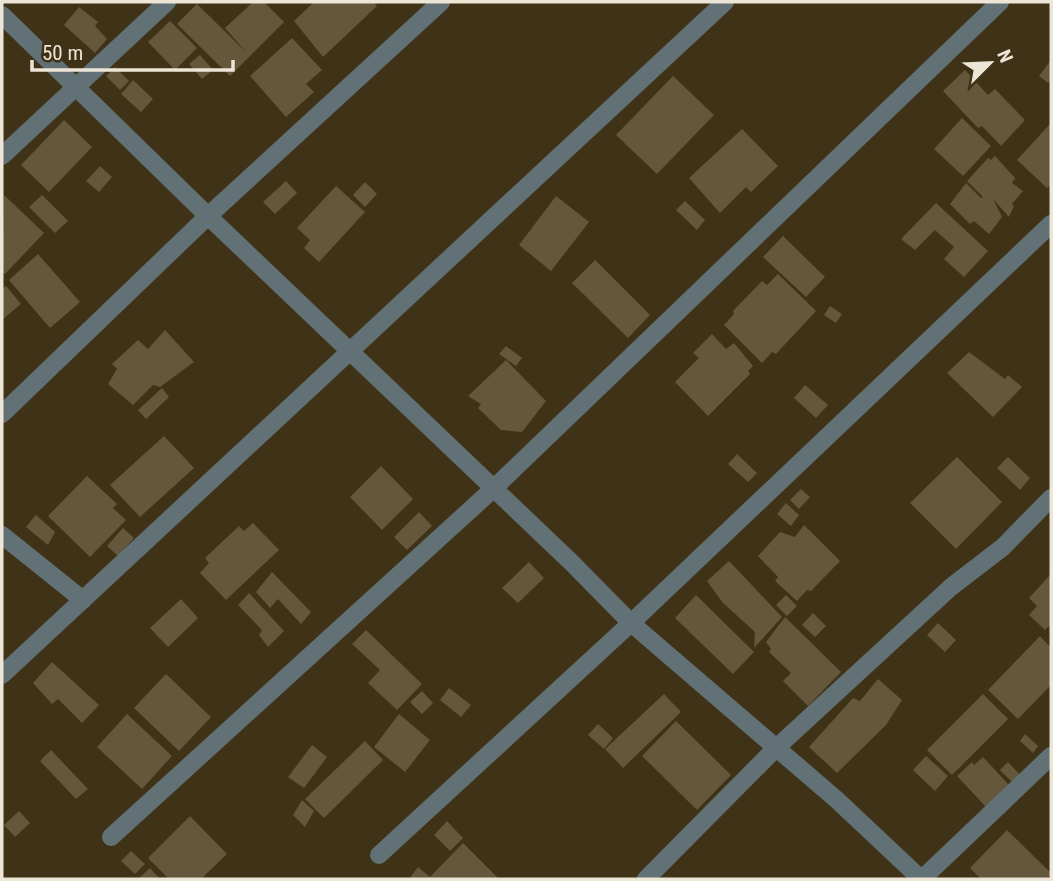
<svg xmlns="http://www.w3.org/2000/svg" width="1053" height="881" viewBox="0 0 1053 881" font-family="'Roboto Condensed',sans-serif">
<rect width="100%" height="100%" fill="#3f3217"/>
<path fill="#65573c" d="M253 2H264L284 22 230 76 177 24 197 4 247 53 225 28Z
M314 2H373L377 6 323 57 294 21Z
M79 7 98 22 95 26 107 39 95 53 64 25Z
M170 21 197 48 175 70 148 42Z
M292 38 322 70 306 84 314 92 286 117 250 76Z
M200 55 213 70 202 79 189 64Z
M1051 60V79L1048 83 1039 76Z
M115 67 129 81 120 90 106 76Z
M965 70 988 95 995 89 1025 120 1001 146 982 126 978 128 943 91Z
M673 76 714 115 657 174 616 135Z
M133 80 153 99 141 112 121 94Z
M962 118 991 146 963 176 934 149Z
M64 120 92 147 49 192 21 165Z
M1051 123V184L1047 188 1017 160Z
M742 129 778 166 751 192 746 187 720 213 689 178Z
M995 156 1015 178 1012 183 1023 191 1012 204 1014 206 1009 217 993 199 1002 217 989 234 974 221 970 224 950 204 966 183 981 198 983 197 967 181 988 158 991 160Z
M100 166 112 177 99 192 86 181Z
M286 181 297 193 275 214 263 202Z
M365 182 377 194 365 207 353 195Z
M336 186 365 212 319 262 304 248 310 240 297 228Z
M4 195 44 233 5 274 2 272Z
M42 195 68 221 55 233 29 207Z
M556 196 589 222 551 271 519 245Z
M685 201 705 220 697 230 676 210Z
M936 203 988 251 964 277 944 259 954 247 935 230 915 250 901 239Z
M783 236 825 277 806 297 763 257Z
M38 254 80 302 50 328 9 280Z
M595 260 650 315 628 338 572 283Z
M778 274 816 311 776 354 772 352 762 363 724 325 734 314 733 311 762 281 767 285Z
M6 286 21 304 2 320V289Z
M830 306 842 314 836 323 824 315Z
M165 330 194 362 160 387 153 385 133 405 108 384 117 369 112 364 138 340 148 349Z
M712 334 726 349 734 343 753 366 748 371 750 374 708 416 675 382 699 358 693 353Z
M506 346 522 358 516 366 499 354Z
M969 352 1005 379 1008 375 1022 387 993 417 947 373Z
M506 360 546 401 522 432 501 430 478 408 481 404 468 396Z
M805 385 828 405 816 418 794 398Z
M162 388 169 397 146 419 138 410Z
M164 436 194 468 140 517 110 485Z
M737 454 757 473 748 482 728 464Z
M957 457 1002 502 956 549 910 503Z
M1008 457 1030 478 1020 490 997 468Z
M381 466 413 499 382 530 350 497Z
M87 476 117 504 113 508 126 520 90 557 48 516Z
M801 489 810 497 799 509 790 500Z
M786 503 799 515 791 526 777 514Z
M419 512 432 526 407 550 394 537Z
M36 515 55 532 48 545 26 527Z
M253 523 279 550 226 600 200 573 209 563 205 558 239 526 244 531Z
M804 525 840 561 811 591 807 590 797 601 775 581 778 577 758 556 780 532 795 537Z
M123 528 134 538 118 556 107 546Z
M729 561 782 617 754 648 755 632 723 603 707 581Z
M529 562 544 578 518 603 502 588Z
M272 572 311 612 301 624 278 599 270 608 256 592Z
M1051 574V624L1045 630 1029 615 1037 606 1029 598Z
M249 593 284 631 268 647 259 635 262 630 238 605Z
M696 595 754 652 733 674 675 618Z
M786 595 797 606 787 616 776 605Z
M181 599 198 618 168 647 150 628Z
M813 613 826 626 815 637 802 625Z
M785 617 841 672 808 706 783 681 791 673 769 652 771 649 766 642Z
M938 623 956 640 945 652 927 635Z
M366 630 422 684 397 710 368 683 380 670 352 644Z
M1040 636 1051 648V685L1018 719 988 690Z
M52 662 99 705 82 723 58 699 52 704 33 683Z
M166 674 211 717 179 751 134 708Z
M878 679 902 700 886 725 837 773 809 747 853 698 860 701Z
M449 688 471 705 461 717 440 700Z
M422 691 433 703 422 714 410 702Z
M664 694 681 712 623 768 605 749Z
M983 694 1008 719 952 775 927 750Z
M127 714 172 756 142 789 97 747Z
M399 714 430 740 405 772 374 747Z
M676 721 731 775 697 810 642 756Z
M598 724 613 738 604 749 588 735Z
M1025 734 1038 746 1033 753 1020 741Z
M365 741 383 760 324 818 305 799Z
M312 745 327 757 304 788 288 777Z
M51 750 88 789 76 799 40 761Z
M926 756 948 776 935 791 913 770Z
M983 757 1009 785 986 807 957 776 972 762 974 765Z
M1008 762 1021 776 1014 784 1000 770Z
M302 800 314 811 305 827 293 815Z
M19 811 30 823 15 837 4 825Z
M190 816 227 854 201 879H169L148 858Z
M447 821 463 838 450 851 434 835Z
M1007 830 1051 873 1047 879H981L970 868Z
M463 843 499 879H409L418 867 430 877Z
M131 851 145 864 135 874 121 861Z
M150 868 160 879H138Z"/>
<g fill="none" stroke-linecap="round" stroke-linejoin="round">
<path stroke="#617175" stroke-width="18" d="M2 15 208 216 572 563 631 623 837 800 921 879
M2 156 167 2
M2 414 208 216 441 2
M2 535 83 600
M2 675 725 2
M111 837 492 490 1000 2
M379 855 631 623 1051 224
M646 879 775 749 951 587 1003 547 1051 498
M922 879 1051 756"/>
</g>
<rect width="1053" height="881" fill="none" stroke="#ede5d6" stroke-width="7"/>
<g transform="translate(990 63) rotate(66)" stroke="#3f3217" stroke-width="5" paint-order="stroke">
<path d="M0-5L12 26L0 18L-12 26Z" fill="#ede5d6"/>
<text y="-10" font-size="19" font-weight="bold" text-anchor="middle" fill="#ede5d6">N</text>
</g>
<path d="M32 60v10h201v-10" fill="none" stroke="#ede5d6" stroke-width="3.5"/>
<text x="42" y="60" font-size="21" fill="#ede5d6" stroke="#3f3217" stroke-width="5" paint-order="stroke">50 m</text>
</svg>
